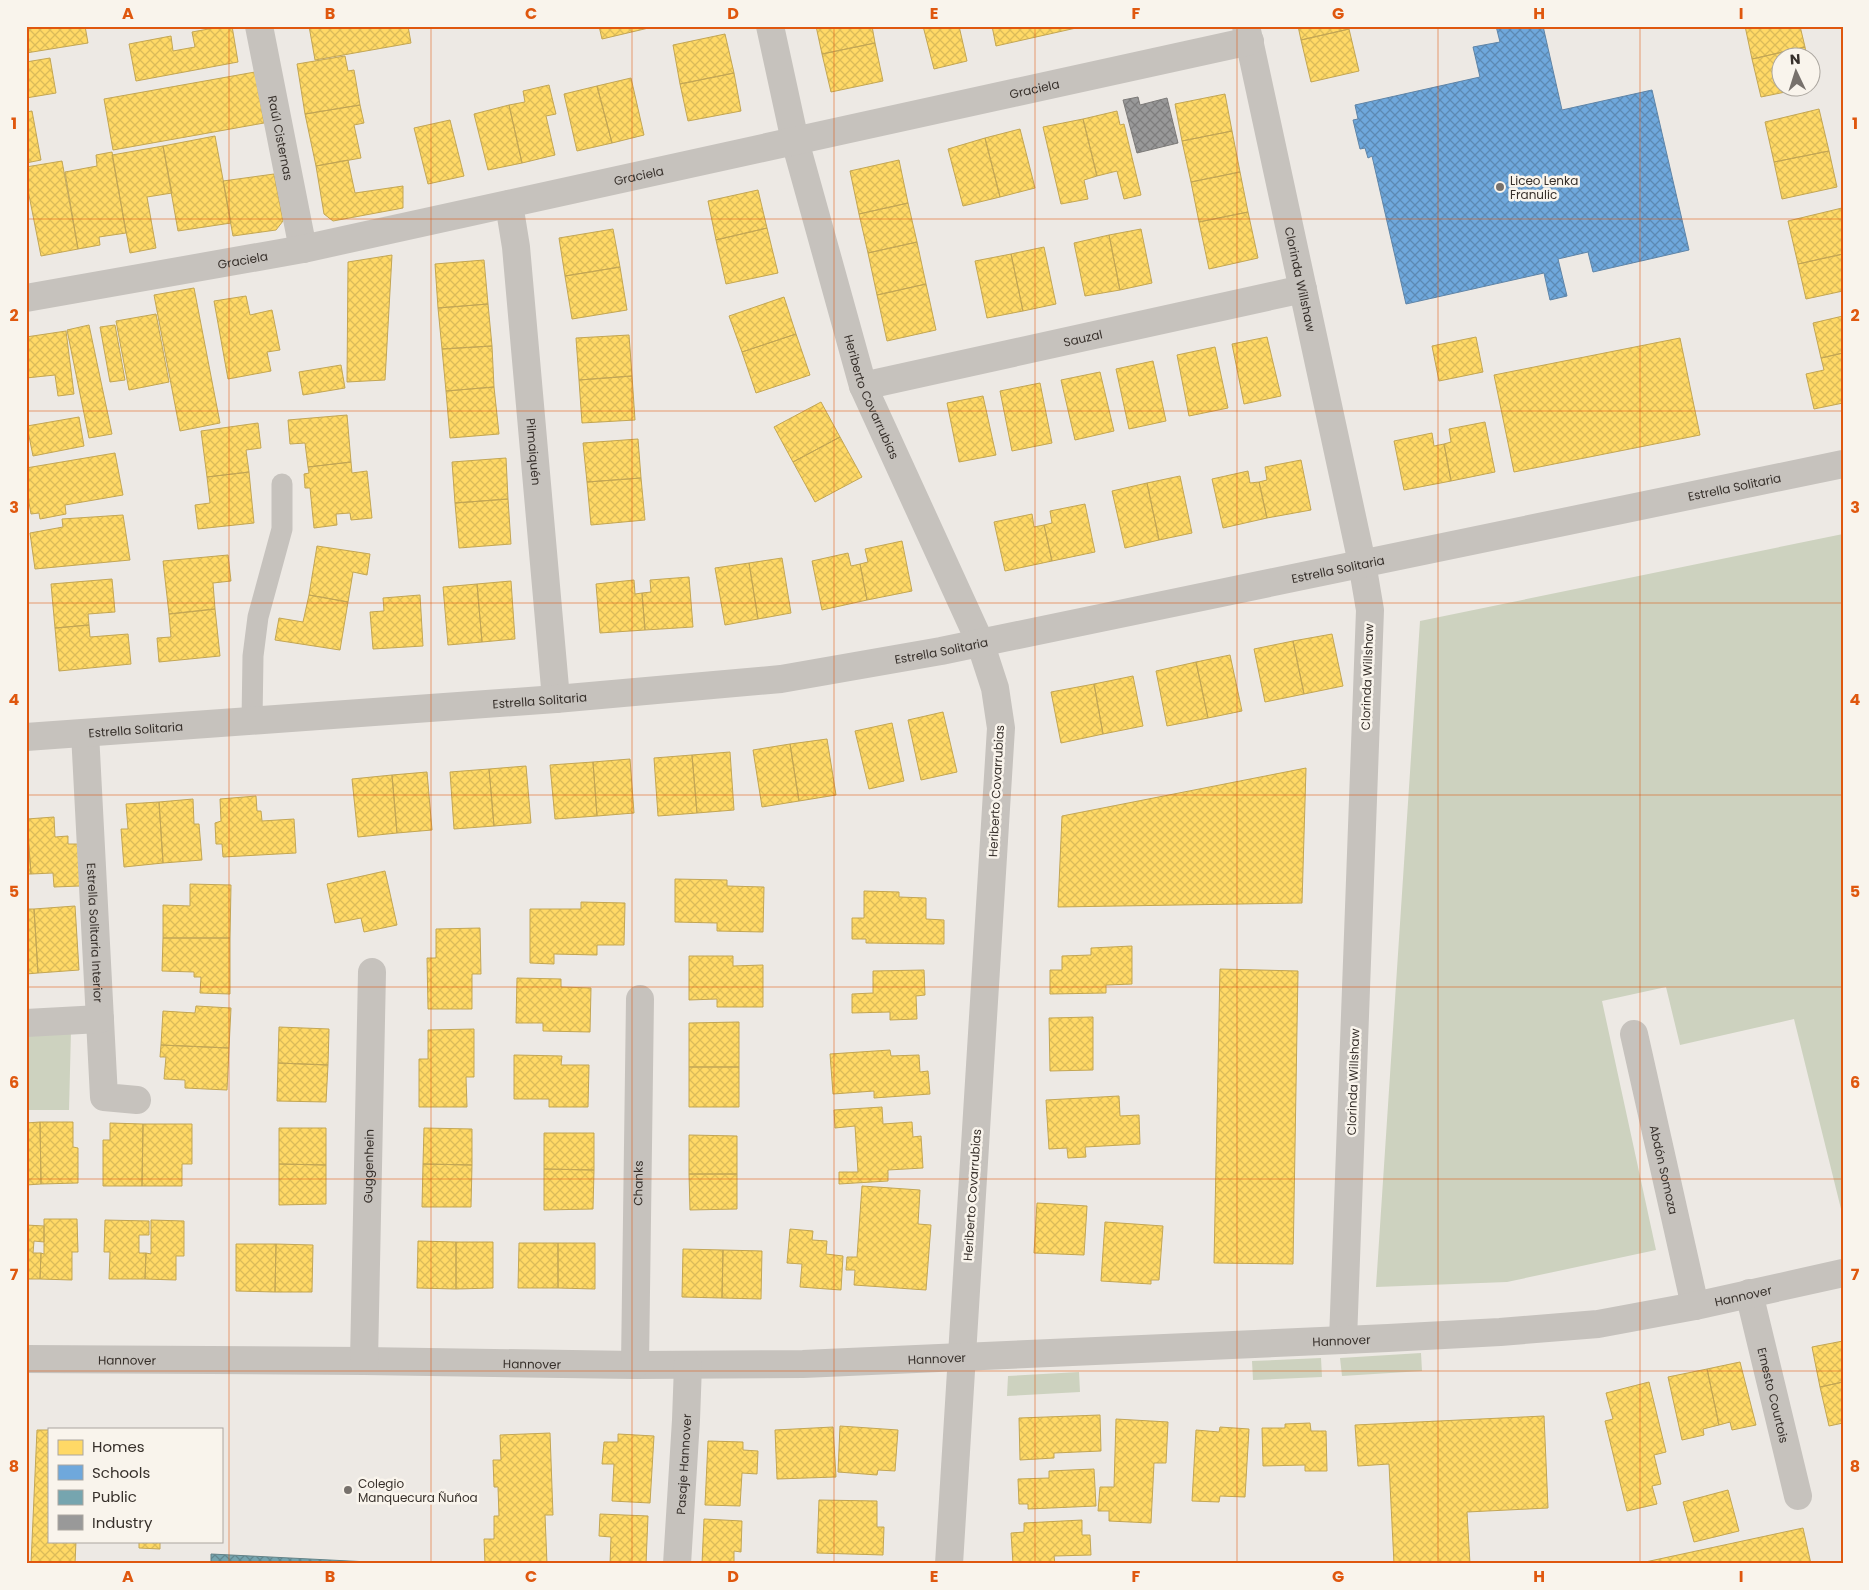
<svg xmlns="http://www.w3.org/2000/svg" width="1869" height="1590" viewBox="0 0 1869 1590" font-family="Poppins,sans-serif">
<defs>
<pattern id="homes-cross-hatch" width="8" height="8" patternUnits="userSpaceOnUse" patternTransform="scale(1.25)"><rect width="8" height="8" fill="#ffd966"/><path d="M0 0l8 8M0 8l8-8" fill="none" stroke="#dbbb59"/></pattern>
<pattern id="schools-cross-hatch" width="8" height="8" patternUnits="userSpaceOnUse" patternTransform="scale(1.25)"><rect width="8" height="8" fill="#6fa8dc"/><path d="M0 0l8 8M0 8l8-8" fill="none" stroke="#5c89b3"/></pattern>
<pattern id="public-cross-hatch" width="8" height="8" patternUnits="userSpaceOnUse" patternTransform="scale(1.25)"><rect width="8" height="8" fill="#76a5af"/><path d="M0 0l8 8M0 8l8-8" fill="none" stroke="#62878f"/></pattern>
<pattern id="industry-cross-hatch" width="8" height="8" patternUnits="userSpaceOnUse" patternTransform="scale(1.25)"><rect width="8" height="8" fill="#999"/><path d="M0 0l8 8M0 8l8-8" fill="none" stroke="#7e7d7d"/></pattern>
</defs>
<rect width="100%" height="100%" fill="#ede9e4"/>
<path fill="#cdd2bf" d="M1843 534V1217L1794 1019 1680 1045 1666 987 1602 1001 1656 1250 1507 1282 1376 1287 1420 621Z
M71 1031 69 1110H26V1036Z
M1421 1353 1422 1371 1342 1376 1340 1358Z
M1321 1358 1322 1377 1253 1380 1252 1361Z
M1079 1372 1080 1392 1007 1396 1008 1376Z"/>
<path fill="url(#homes-cross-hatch)" stroke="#c3a654" d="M26 26H85L88 43 26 53Z
M225 26H232L238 62 136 81 129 44 171 36 173 51 195 47 192 32Z
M309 26H408L411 43 315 60Z
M599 26H657L602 39Z
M816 26H872L875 43 822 54Z
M923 26H959L967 61 934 69Z
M992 26H1085L996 46Z
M1298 26H1349V29L1301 40Z
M1745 26H1800L1805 47 1752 59Z
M1349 29 1359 71 1311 82 1301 40Z
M725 34 734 73 680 84 673 45Z
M875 43 883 81 831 92 822 54Z
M1805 47 1807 58H1782V88H1805L1761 97 1752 59Z
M345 56 348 71 354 70 360 105 305 114 297 64Z
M50 58 56 93 26 98V62Z
M255 72 264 123 113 150 104 99Z
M734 73 741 111 688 121 680 84Z
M631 78 644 135 612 143 597 86Z
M549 85 556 114 546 116 555 155 522 163 509 105 525 102 523 91Z
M597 86 612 143 577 151 564 94Z
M1225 94 1232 131 1182 141 1175 104Z
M360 105 364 123 354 125 361 158 316 166 305 114Z
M509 105 522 163 488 170 474 114Z
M1819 109 1829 151 1774 162 1765 122Z
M32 111 41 160 26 163V112Z
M1117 111 1120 125 1124 124 1141 195 1124 199 1117 171 1097 176 1083 119Z
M1083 119 1097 176 1084 180 1088 199 1061 204 1043 127Z
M450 120 464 176 428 184 414 128Z
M1020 129 1035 188 1000 197 985 138Z
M1232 131 1240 172 1191 182 1182 141Z
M215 136 231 223 178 231 163 146Z
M985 138 1000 197 963 206 948 149Z
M163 146 172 193 147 197 156 248 130 253 112 155Z
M1829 151 1837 187 1782 199 1774 162Z
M112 152 126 233 99 237 100 245 78 249 65 172 97 166 96 155Z
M348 160 355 193 403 186V208L333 221 324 214 316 166Z
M899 160 908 203 859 214 850 171Z
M62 161 78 249 41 256 26 180V167Z
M1240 172 1248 212 1199 222 1191 182Z
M274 174 283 221 276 230 233 236 223 181Z
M758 190 767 228 716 240 708 201Z
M908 203 917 242 868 253 859 214Z
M1842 208 1843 254 1798 264 1788 221Z
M1248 212 1258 258 1209 269 1199 222Z
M767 228 778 273 726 284 716 240Z
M613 229 620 267 565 276 559 238Z
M1141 229 1152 283 1120 290 1109 235Z
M1109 235 1120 290 1085 296 1074 243Z
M917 242 926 284 877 295 868 253Z
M1044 247 1056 304 1023 311 1011 254Z
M1011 254 1023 311 987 318 975 261Z
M1843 254V291L1806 299 1798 264Z
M392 255 385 380 347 382 348 262Z
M484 260 488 304 438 308 435 264Z
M620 267 627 310 572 319 565 276Z
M926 284 936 330 887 341 877 295Z
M194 288 220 423 180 431 154 295Z
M246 296 250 315 272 310 280 350 267 352 271 371 228 379 214 301Z
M784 297 796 334 742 352 729 316Z
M488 304 492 346 442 349 438 308Z
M156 314 169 382 129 390 116 321Z
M1843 316V353L1821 358 1813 323Z
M89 325 112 434 89 438 67 330Z
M115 325 125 380 110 382 100 327Z
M66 331 74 394 58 396 55 375 26 378V337Z
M796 334 810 375 756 393 742 352Z
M629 335 632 376 579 380 576 338Z
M1267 337 1281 396 1244 404 1232 344Z
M1476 337 1483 372 1439 381 1432 346Z
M1680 338 1700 435 1514 472 1494 375Z
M492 346 494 387 446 391 442 349Z
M1215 347 1228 408 1189 416 1177 355Z
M1843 353V403L1814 409 1806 374 1824 370 1821 358Z
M1153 361 1166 421 1129 429 1116 369Z
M341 365 345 388 303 395 299 372Z
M1100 372 1114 431 1075 440 1061 380Z
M632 376 635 420 582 423 579 380Z
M1040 383 1052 443 1012 451 1000 391Z
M494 387 499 434 450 438 446 391Z
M983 396 996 455 959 462 947 403Z
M821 402 840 437 793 462 774 427Z
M347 415 351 462 308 467 305 443 290 444 288 420Z
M79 417 84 446 33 456 27 426Z
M1485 422 1495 472 1451 481 1444 444 1451 442 1449 429Z
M258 423 261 448 246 450 249 472 207 477 201 431Z
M1432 433 1434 446 1444 444 1451 481 1404 490 1394 441Z
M840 437 862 477 815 502 793 462Z
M638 439 641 478 587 482 583 443Z
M115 453 123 495 65 505 66 514 40 519 39 513 31 514 26 485V468Z
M506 458 508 499 455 503 452 462Z
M1301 460 1311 510 1267 518 1259 482 1267 480 1265 467Z
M351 462 352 473 367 471 372 518 351 520 350 513 336 514 337 525 314 528 310 488H305L304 474 309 473 308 467Z
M1248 471 1250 483 1259 482 1267 518 1223 528 1212 479Z
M249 472 254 523 198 529 195 505 210 503 207 477Z
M1180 476 1192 533 1159 540 1147 483Z
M641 478 645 520 591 525 587 482Z
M1147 483 1159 540 1125 548 1112 491Z
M508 499 511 544 459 548 455 503Z
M1085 504 1095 552 1052 561 1044 525 1052 523 1050 511Z
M1032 514 1034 527 1044 525 1052 561 1005 571 994 522Z
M123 515 130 560 35 569 30 533 63 527 62 519Z
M902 541 912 591 867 600 860 564 868 562 865 549Z
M317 546 370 554 367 575 353 572 348 602 309 595Z
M848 553 851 566 860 564 867 600 822 610 812 561Z
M228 555 231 581 213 583 215 609 169 614 163 561Z
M782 558 791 613 758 619 749 563Z
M749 563 758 619 725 625 715 568Z
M689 577 693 627 645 630 642 593 651 592 650 580Z
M112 579 115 612 88 614 89 625 55 628 51 584Z
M634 580 635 594 642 593 645 630 600 633 596 584Z
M511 581 515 639 482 642 477 584Z
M477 584 482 642 448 645 443 587Z
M309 595 348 602 340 650 275 640 279 618 303 622Z
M420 595 423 646 373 649 370 612 384 611 383 598Z
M215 609 220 656 159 662 157 638 171 637 169 614Z
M89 625 90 637 128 634 131 664 59 671 55 628Z
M1332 634 1343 686 1304 694 1293 641Z
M1293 641 1304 694 1265 702 1254 649Z
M1230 655 1242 711 1208 718 1196 662Z
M1196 662 1208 718 1167 726 1156 671Z
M1133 676 1143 726 1103 734 1094 684Z
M1094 684 1103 734 1061 743 1051 692Z
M943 712 957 772 921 780 908 720Z
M892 723 904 781 869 789 855 731Z
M827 739 836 795 799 801 790 744Z
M790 744 799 801 762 807 753 750Z
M730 752 734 810 697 813 692 755Z
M692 755 697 813 658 816 654 758Z
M630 759 634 813 597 816 593 762Z
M593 762 597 816 555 819 550 765Z
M526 766 531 823 494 826 489 769Z
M1306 768 1302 903 1058 907 1062 816Z
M489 769 494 826 454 829 450 772Z
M427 772 432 830 397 833 392 775Z
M392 775 397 833 358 837 352 779Z
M256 796 257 811H261L262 821 294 819 296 853 223 857 222 844H216L215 823 221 821 220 799Z
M193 799 194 824H199L202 860 163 863 159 802Z
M159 802 163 863 124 867 121 829H128L126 804Z
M26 814 31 874H26Z
M54 817 55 837 68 836V844H78L80 886 54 887 53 873 31 874 27 819Z
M385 871 397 925 364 932 361 918 335 923 327 884Z
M675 879 727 880V886L764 887 763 932 717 931V923L675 922Z
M190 884 231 885 230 938H163V905L190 906Z
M864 891 899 892V897L926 898V919L944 920V944L866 943V939H852V918H864Z
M581 902 625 903 624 945H597V955L554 954V964L530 963V909H581Z
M75 906 79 970 38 973 34 909Z
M26 909H34L38 973 26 974Z
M480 928 481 974H472V1009H428L427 958H436V929Z
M163 938H230V994L200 993 201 977H194V972L162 971Z
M1132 946V984L1106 985V993L1050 994V970H1062V956L1091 955V948Z
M689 956H733V966L763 965V1007H717V999L689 1000Z
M1220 969 1298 971 1293 1264 1214 1263Z
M924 970 925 995 916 996 917 1019 890 1020V1012L852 1013V994L873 993V971Z
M517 978 561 979V987L591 988 590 1032 543 1031V1023H516Z
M196 1006 231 1008 229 1048 161 1045 163 1011 195 1013Z
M1093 1017V1070L1050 1071 1049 1018Z
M739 1022V1067H689V1023Z
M279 1027 329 1029 328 1065 278 1063Z
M474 1029V1077H466L467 1107H419V1059H428V1030Z
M161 1045 229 1048 227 1090 185 1088V1080L164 1079 166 1057H160Z
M890 1050 891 1056 919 1055 920 1072 928 1071 930 1094 874 1098V1091L833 1094 830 1054Z
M514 1055 562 1056 561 1065H589L588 1107H549V1099H514Z
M278 1063 328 1065 326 1102 277 1101Z
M689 1067H739V1107H689Z
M1119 1096 1120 1116 1139 1115 1140 1144 1085 1147 1086 1157 1068 1158 1067 1148 1049 1149 1046 1100Z
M882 1107 883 1124 912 1122 913 1137 921 1136 923 1168 888 1170V1181L839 1184V1172H858L855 1126 835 1128 834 1110Z
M40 1122H73V1147L78 1148V1183L41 1184Z
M40 1122 41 1184 26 1185V1123Z
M110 1123 143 1124 142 1186H103V1140H110Z
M143 1124H192V1164H182V1186H142Z
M279 1128H326V1165L279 1164Z
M424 1128 472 1129V1165L423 1164Z
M544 1133H594V1170L544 1169Z
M689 1135 737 1136V1174H689Z
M279 1164 326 1165V1204L279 1205Z
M423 1164 472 1165 471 1207H422Z
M544 1169 594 1170 593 1209 544 1210Z
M689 1174H737V1209L690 1210Z
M862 1186 920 1190 918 1224 931 1225 926 1290 854 1285 855 1270H846L847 1257H857Z
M1037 1203 1087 1206 1084 1255 1034 1253Z
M44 1219H77L78 1252H72V1280L40 1279 41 1253 44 1254Z
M105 1220 149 1221V1235H139V1253H146L145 1279H109L110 1252H104Z
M151 1220 184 1221V1256H176V1280L145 1279 146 1253 151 1254Z
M1105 1222 1163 1226 1159 1280H1151V1284L1101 1281Z
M26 1225 44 1226V1242L34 1241 33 1253H41L40 1279H26Z
M790 1229 813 1231 812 1240 827 1241 826 1254 843 1256 841 1290 800 1287 802 1264 787 1263Z
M418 1241 456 1242V1289L417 1288Z
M456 1242H493V1288L456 1289Z
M519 1243H558V1288H518Z
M558 1243H595V1289L558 1288Z
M236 1244H276L275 1292 236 1291Z
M276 1244 313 1245 312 1292H275Z
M683 1249 723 1250 722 1298 682 1297Z
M723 1250 762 1251 761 1299 722 1298Z
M1843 1341V1382L1820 1387 1812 1347Z
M1740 1362 1756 1425 1732 1430 1730 1422 1719 1425 1707 1369Z
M1707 1369 1719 1425 1703 1429 1704 1435 1682 1440 1668 1377Z
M1649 1382 1666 1452 1654 1455 1661 1484 1652 1486 1657 1504 1627 1511 1605 1421 1613 1419 1606 1393Z
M1843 1382V1423L1829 1426 1820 1387Z
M1100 1415 1101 1451 1054 1453V1458L1020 1460 1019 1418Z
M1544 1416 1548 1508 1467 1512 1470 1564H1394L1389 1464 1358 1466 1355 1425Z
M1116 1419 1168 1422 1166 1463H1154L1151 1523 1109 1521V1511H1098L1100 1487H1114Z
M1310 1423 1311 1431H1326L1327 1471H1305V1465L1263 1466 1262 1428H1285V1424Z
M840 1426 898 1430 895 1471 878 1470 877 1475 838 1472Z
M833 1427 836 1477 777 1479 775 1430Z
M1220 1427 1249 1429 1245 1497 1220 1496 1219 1502 1192 1501 1196 1430 1219 1432Z
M37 1430H49V1541H76L75 1564H31Z
M550 1433 553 1515H545L547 1564H485L484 1539H494V1516H499L498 1487H494L493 1460H501L500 1435Z
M618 1434 654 1436 650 1503 612 1501 614 1464H602L604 1442H618Z
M708 1441 743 1442V1450L758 1451 757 1474 742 1473 740 1506 705 1505Z
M1094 1469 1096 1506 1028 1509V1504H1019L1018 1479 1049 1478V1471Z
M1728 1490 1739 1531 1694 1542 1683 1502Z
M819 1500 877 1501V1527H884L883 1555 817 1553Z
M600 1514 648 1516 646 1564H610L611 1537 599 1536Z
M704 1519 742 1521 741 1552 734 1551V1564H702Z
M1082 1520V1535H1090L1091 1555 1054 1556 1055 1564H1013L1011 1533 1024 1532V1523Z
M1803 1528 1811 1564H1636Z
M139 1541H160V1549L139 1548Z"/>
<path fill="url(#schools-cross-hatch)" stroke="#5e84a7" d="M1496 26H1543L1562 110 1652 90 1689 250 1593 272 1588 252 1558 259 1567 296 1550 300 1544 273 1406 304 1372 156 1368 158 1365 148 1360 149 1353 120 1358 119 1355 105 1480 77 1473 47 1500 42Z"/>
<path fill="url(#public-cross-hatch)" stroke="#638287" d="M211 1554 369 1562V1564H179V1562H211Z"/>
<path fill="url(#industry-cross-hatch)" stroke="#7c7a78" d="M1138 97 1140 105 1167 98 1178 143 1137 153 1123 100Z"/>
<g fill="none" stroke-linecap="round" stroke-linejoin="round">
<path stroke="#c6c2bd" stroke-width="21" d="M252 721 253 656 258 617 282 529V484"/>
<g stroke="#c6c2bd" stroke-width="28">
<path id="s1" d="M259 26 303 249"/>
<path id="s2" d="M770 26 795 141 863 386 980 642 995 688 1001 728 949 1564"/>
<path id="s3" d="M1246 26 1362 563 1370 610 1343 1340"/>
<path id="s4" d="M509 204 516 247 556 699"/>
<path id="s5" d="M26 298 303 249 1250 41"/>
<path id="s6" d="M863 386 1303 289"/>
<path id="s7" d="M85 733 104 1097 137 1100"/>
<path id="s8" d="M26 737 556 699 781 679 941 651 1843 464"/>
<path d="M26 1023 100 1019"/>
<path id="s9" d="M1634 1034 1695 1306"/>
<path id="s10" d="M1749 1293 1798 1496"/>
<path id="s11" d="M26 1359 364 1361 635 1365 803 1364 1388 1338 1500 1332 1598 1324 1695 1306 1843 1273"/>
<path id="s12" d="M364 1361 372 972"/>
<path id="s13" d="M635 1365 640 999"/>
<path id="s14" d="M677 1564 686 1420 688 1365"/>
</g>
</g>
<path fill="none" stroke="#df570e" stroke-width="1" stroke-opacity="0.55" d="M229 26V1564M431 26V1564M632 26V1564M834 26V1564M1035 26V1564M1237 26V1564M1438 26V1564M1640 26V1564M26 219H1843M26 411H1843M26 603H1843M26 795H1843M26 987H1843M26 1179H1843M26 1371H1843"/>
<g fill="#77716c" stroke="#f9f4ec" stroke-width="2">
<circle cx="1500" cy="187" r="5"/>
<circle cx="348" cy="1490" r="5"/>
</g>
<g text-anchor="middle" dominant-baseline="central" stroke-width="5" stroke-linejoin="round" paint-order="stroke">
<g font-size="12" fill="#37302b" stroke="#f9f4ec">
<text stroke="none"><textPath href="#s5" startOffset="1030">Graciela</textPath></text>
<text stroke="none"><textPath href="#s1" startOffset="114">Raúl Cisternas</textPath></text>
<text stroke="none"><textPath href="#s5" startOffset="625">Graciela</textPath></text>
<text stroke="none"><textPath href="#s5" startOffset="220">Graciela</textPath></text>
<text stroke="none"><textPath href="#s3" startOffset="259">Clorinda Willshaw</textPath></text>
<text stroke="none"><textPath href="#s6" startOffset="225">Sauzal</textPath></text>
<text stroke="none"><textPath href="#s2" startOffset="385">Heriberto Covarrubias</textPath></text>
<text stroke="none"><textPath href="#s4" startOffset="249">Pilmaiquén</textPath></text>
<text stroke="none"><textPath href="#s8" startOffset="1730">Estrella Solitaria</textPath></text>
<text stroke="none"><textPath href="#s8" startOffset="1325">Estrella Solitaria</textPath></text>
<text stroke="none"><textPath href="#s8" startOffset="920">Estrella Solitaria</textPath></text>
<text transform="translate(1367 677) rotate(-88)">Clorinda Willshaw</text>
<text stroke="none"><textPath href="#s8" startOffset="515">Estrella Solitaria</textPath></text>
<text stroke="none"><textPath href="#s8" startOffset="110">Estrella Solitaria</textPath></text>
<text transform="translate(996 791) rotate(-87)">Heriberto Covarrubias</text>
<text stroke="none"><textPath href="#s7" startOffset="200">Estrella Solitaria Interior</textPath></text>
<text transform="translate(1353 1082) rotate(-88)">Clorinda Willshaw</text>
<text stroke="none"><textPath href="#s12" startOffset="195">Guggenhein</textPath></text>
<text stroke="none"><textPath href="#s9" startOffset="139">Abdón Somoza</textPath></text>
<text stroke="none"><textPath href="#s13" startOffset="182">Chanks</textPath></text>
<text transform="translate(972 1195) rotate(-86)">Heriberto Covarrubias</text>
<text stroke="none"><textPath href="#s11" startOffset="1721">Hannover</textPath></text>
<text stroke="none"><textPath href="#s11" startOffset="1316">Hannover</textPath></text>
<text stroke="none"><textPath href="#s11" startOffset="101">Hannover</textPath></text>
<text stroke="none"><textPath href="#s11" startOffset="911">Hannover</textPath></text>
<text stroke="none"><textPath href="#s11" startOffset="506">Hannover</textPath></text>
<text stroke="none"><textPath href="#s10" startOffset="105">Ernesto Courtois</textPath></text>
<text stroke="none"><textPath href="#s14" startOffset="100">Pasaje Hannover</textPath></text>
</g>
<g font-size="12" fill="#37302b" stroke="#f9f4ec" text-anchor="start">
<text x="1510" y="180">Liceo Lenka<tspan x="1510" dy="14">Franulic</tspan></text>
<text x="358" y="1483">Colegio<tspan x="358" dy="14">Manquecura Ñuñoa</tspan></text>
</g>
</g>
<rect width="1869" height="1590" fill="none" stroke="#f9f4ec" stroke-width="55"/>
<rect x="48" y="1428" width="175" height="115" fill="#f9f4ec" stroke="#aba69f"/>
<rect x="58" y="1440" width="25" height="15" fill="#ffd966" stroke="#aba69f"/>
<text x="92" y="1452" font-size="15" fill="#37302b">Homes</text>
<rect x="58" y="1465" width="25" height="15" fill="#6fa8dc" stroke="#aba69f"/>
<text x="92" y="1478" font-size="15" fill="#37302b">Schools</text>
<rect x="58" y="1490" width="25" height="15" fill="#76a5af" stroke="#aba69f"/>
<text x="92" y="1502" font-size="15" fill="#37302b">Public</text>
<rect x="58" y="1515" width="25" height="15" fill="#999999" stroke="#aba69f"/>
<text x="92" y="1528" font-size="15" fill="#37302b">Industry</text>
<g transform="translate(1796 72) rotate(356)"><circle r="24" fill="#f9f4ec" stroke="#aba69f"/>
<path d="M0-4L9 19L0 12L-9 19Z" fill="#77716c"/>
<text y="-8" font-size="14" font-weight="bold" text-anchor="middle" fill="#37302b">N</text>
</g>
<rect x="28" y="28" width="1814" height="1534" fill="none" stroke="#df570e" stroke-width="2"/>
<g font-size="16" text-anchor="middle" font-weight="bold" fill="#df570e">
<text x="128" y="19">A</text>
<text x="330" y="19">B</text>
<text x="531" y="19">C</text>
<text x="733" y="19">D</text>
<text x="934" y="19">E</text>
<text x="1136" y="19">F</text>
<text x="1338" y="19">G</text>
<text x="1539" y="19">H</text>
<text x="1741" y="19">I</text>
<text x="14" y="129">1</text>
<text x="1855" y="129">1</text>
<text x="14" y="321">2</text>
<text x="1855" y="321">2</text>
<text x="14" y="513">3</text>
<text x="1855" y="513">3</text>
<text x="14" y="705">4</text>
<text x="1855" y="705">4</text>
<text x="14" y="897">5</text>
<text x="1855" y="897">5</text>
<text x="14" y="1088">6</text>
<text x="1855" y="1088">6</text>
<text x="14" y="1280">7</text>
<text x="1855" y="1280">7</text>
<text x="14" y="1472">8</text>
<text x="1855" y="1472">8</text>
<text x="128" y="1582">A</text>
<text x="330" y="1582">B</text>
<text x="531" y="1582">C</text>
<text x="733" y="1582">D</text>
<text x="934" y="1582">E</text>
<text x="1136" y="1582">F</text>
<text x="1338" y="1582">G</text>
<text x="1539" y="1582">H</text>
<text x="1741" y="1582">I</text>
</g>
</svg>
